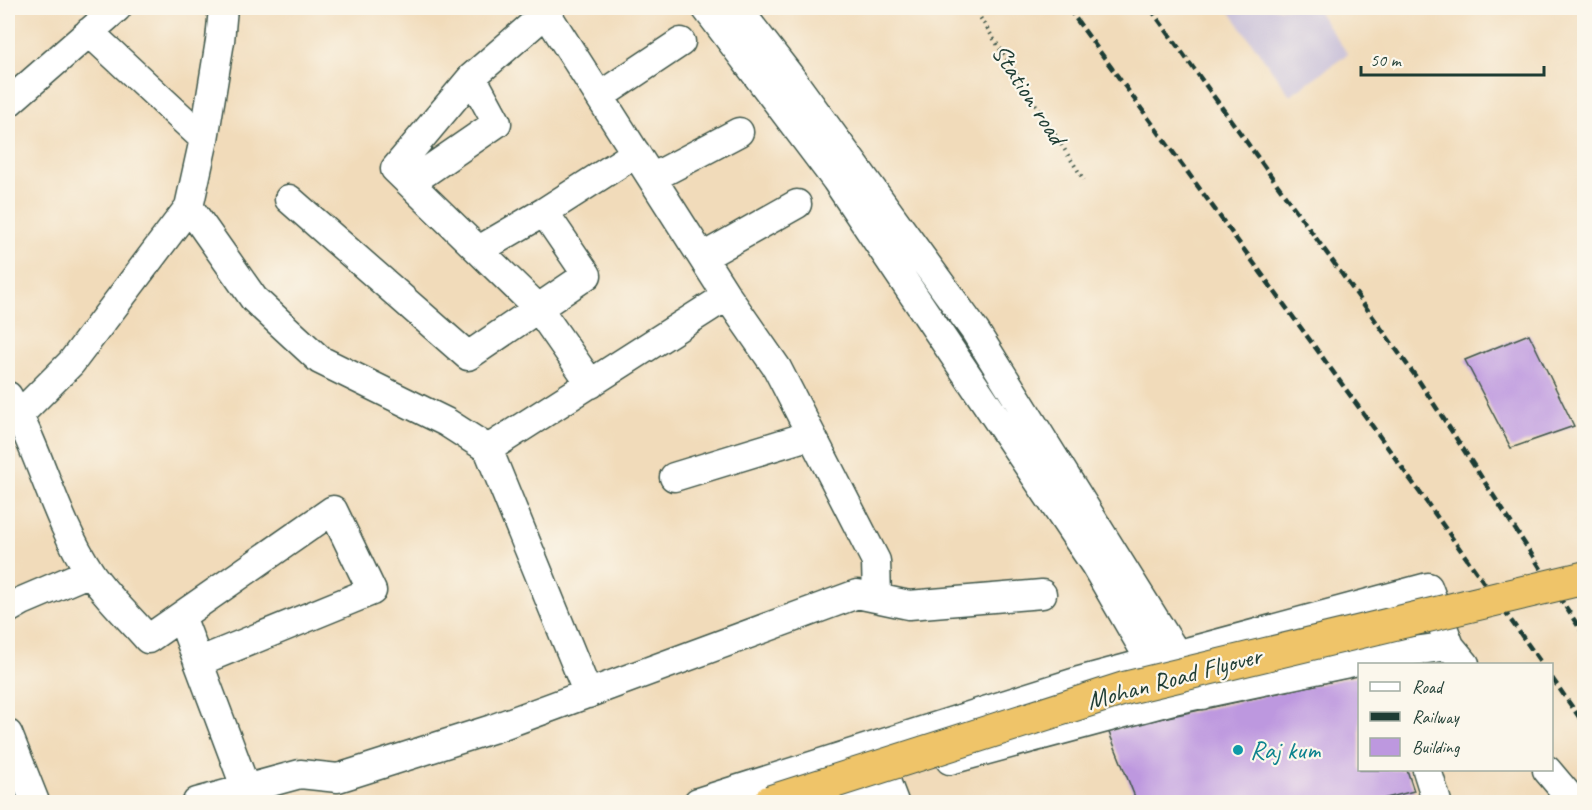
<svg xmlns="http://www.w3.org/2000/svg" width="1592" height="810" viewBox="0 0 1592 810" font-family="Caveat,sans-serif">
<rect width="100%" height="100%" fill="#fbf7ec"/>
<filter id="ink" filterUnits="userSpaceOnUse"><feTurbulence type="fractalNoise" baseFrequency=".0167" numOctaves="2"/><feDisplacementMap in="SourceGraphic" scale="12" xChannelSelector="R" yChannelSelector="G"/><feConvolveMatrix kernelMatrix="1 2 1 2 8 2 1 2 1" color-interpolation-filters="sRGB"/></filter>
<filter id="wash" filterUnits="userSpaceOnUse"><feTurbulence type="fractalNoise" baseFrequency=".008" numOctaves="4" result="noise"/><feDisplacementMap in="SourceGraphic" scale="24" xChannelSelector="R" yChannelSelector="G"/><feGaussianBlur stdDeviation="1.35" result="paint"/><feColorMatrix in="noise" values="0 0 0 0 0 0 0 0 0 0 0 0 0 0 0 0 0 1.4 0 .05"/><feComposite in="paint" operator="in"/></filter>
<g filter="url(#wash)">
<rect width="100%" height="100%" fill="#f1dbba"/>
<path fill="#c8bfd8" d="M1227 8H1315L1348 54 1290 95Z"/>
<g id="blocks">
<path fill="#bd98df" d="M1529 334 1574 426 1511 448 1465 360Z
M1360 675V770H1407L1414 791 1371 802H1137L1108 730Z"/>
</g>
</g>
<g filter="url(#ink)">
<use href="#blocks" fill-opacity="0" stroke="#3e5548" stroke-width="1.5"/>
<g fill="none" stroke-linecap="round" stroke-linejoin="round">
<g stroke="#3e5548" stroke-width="31">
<path id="minor" d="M543 8 727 296 777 368 876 561 877 598
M706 8 836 180 1095 565 1173 700
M737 8 789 75 975 331 1202 695
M546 13 472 77 395 169 538 308 591 384
M89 32 204 139
M600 96 681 42
M8 103 117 8
M652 178 739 132
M410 183 497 123 472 77
M289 199 468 356 587 275 544 212
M189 207 254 299 320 360 446 422 488 449 588 694
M479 250 544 212 636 153
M703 257 797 204
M8 396C41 452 54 518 90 572 105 595 129 617 148 639L181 616 246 789
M19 415 71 363 189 207 204 139 220 41 223 8
M488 449 727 296
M674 477 811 435
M8 609 22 601 90 572
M181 616 333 510 372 591 198 662
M8 734 35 802
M950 760 1173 700 1391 654 1450 646
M1427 770 1437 802
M1547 770 1574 802
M886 781 894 802
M197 802 300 774 338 778 492 729 857 594 909 605 1042 594
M698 802 1079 681 1428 587 1450 646 1465 664
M823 802 872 786"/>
</g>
<path stroke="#3e5548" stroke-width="4" stroke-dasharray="1.5 4.5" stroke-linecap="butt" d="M974 8 1084 180"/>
<use href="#minor" stroke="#fff" stroke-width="28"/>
<path stroke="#1f3d34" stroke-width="4.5" stroke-dasharray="9 4.5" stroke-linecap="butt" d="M1068 8 1363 413 1542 664
M1150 8 1419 381 1584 635
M1552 678 1584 724"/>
<g stroke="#3e5548" stroke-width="35" stroke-linecap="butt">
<path id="major-bridge" d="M770 802 1126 688 1584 578"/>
</g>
<use href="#major-bridge" stroke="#efc469" stroke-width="33"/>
</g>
</g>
<circle fill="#0f9aa8" stroke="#fbf7ec" stroke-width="2" cx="1238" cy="750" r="6"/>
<g text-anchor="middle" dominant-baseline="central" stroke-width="4.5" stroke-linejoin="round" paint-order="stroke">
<g font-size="26" fill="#1f3d34" stroke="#fbf7ec">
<text transform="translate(1029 94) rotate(57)">Station road</text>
<text transform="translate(1174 678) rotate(-15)">Mohan Road Flyover</text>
</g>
<g font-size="26" fill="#0d838f" stroke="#fbf7ec" text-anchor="start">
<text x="1250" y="750">Raj kum</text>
</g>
</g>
<rect width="1592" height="810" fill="none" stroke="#fbf7ec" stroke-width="30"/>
<rect x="1358" y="663" width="195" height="108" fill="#fbf7ec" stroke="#a3ada2" stroke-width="1.5"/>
<rect x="1370" y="682" width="30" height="9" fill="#ffffff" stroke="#a3ada2" stroke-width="1.5"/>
<text x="1412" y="693" font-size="18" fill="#1f3d34">Road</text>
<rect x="1370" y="712" width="30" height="9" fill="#1f3d34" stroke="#a3ada2" stroke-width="1.5"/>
<text x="1412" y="723" font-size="18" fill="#1f3d34">Railway</text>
<rect x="1370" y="738" width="30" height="18" fill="#bd98df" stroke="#a3ada2" stroke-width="1.5"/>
<text x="1412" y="753" font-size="18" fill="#1f3d34">Building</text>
<path d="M1361 66v9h183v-9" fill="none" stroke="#1f3d34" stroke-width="3"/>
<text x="1370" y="66" font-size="18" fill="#1f3d34" stroke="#fbf7ec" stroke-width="4.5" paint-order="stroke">50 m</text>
</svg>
